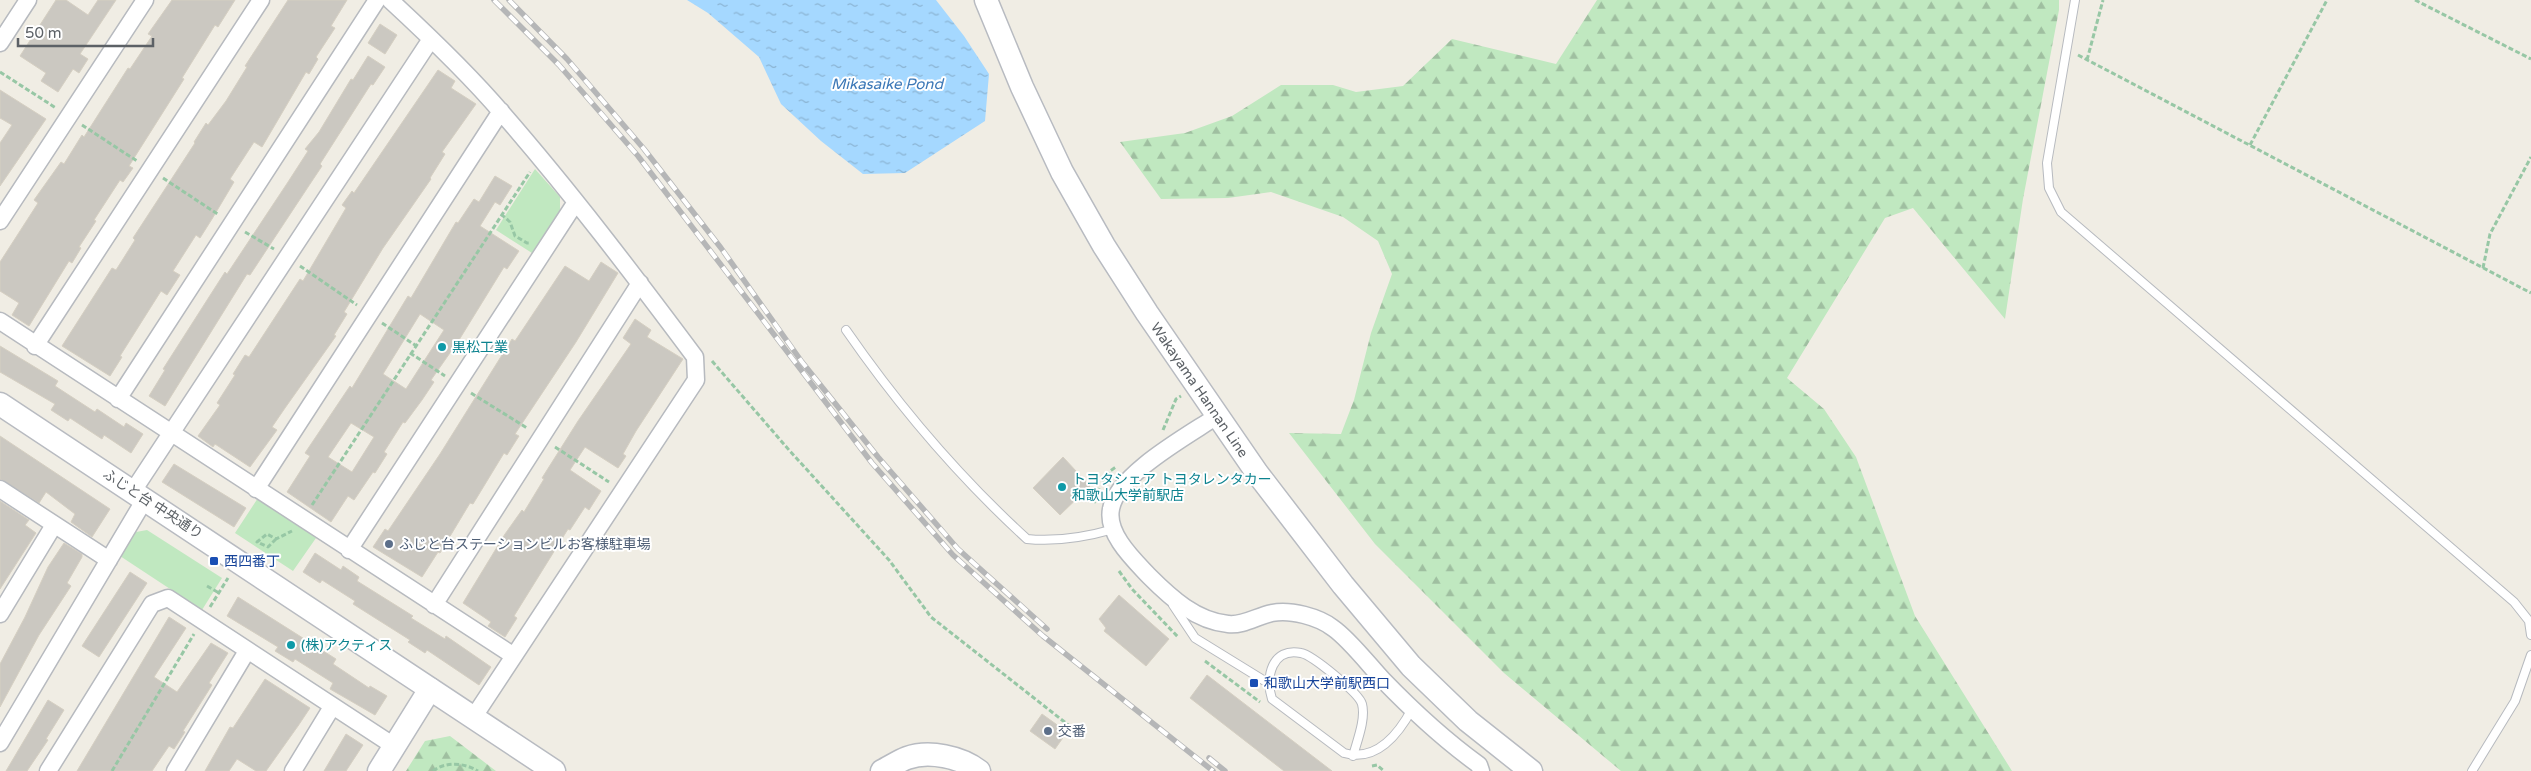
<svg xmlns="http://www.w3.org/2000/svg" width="2531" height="771" viewBox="0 0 2531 771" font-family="'Varela Round','Noto Sans JP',sans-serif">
<defs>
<pattern id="forest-firs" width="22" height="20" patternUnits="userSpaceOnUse" patternTransform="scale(1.25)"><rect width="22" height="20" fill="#c0e8c0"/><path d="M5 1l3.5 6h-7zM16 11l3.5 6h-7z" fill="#9fbfa0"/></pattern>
<pattern id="water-ripples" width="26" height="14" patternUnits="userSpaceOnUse" patternTransform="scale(1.25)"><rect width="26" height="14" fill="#a5d8ff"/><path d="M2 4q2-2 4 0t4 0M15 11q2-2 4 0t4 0" fill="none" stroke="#8ab3d2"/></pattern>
</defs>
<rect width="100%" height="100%" fill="#f0ede4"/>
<path fill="url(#forest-firs)" d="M1597 0H2059V10L2023 199 2005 319 1913 208 1885 218 1787 378 1824 409 1856 457 1915 616 2012 771H1621L1504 673 1375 544 1289 433 1341 434 1354 400 1371 333 1392 274 1378 241 1343 217 1271 192 1228 198 1161 199 1120 142 1185 133 1232 116 1281 85H1333L1356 92 1403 86 1452 39 1556 64Z
M450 736 496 771H406L425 741Z"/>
<path fill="#c0e8c0" d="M535 169 560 197V211L532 253 496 230Z
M258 498 316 538 293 571 235 533Z
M147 530 222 578 202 610 120 556 136 532Z"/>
<path fill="url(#water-ripples)" d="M687 0H936L964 36 989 74 985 121 905 173 863 174 821 141 781 104 759 57 708 13Z"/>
<path fill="#cbc8c1" stroke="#d5cfc2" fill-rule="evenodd" d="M56 0H66L88 15 98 0H116L80 54 88 59 79 73 73 69 58 92 41 81 46 73 20 56Z
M172 0H235L218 27 215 25 182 78 184 79 129 166 133 168 123 182 120 180 94 220 96 221 79 247 81 248 72 263 69 261 29 326 12 315 19 303 0 291V262L38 203 34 200 61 162 64 164 82 135 84 137 128 68 130 69 152 36 148 34Z
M288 0H347L331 26 335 28 316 57 318 59 309 74 306 72 262 147 254 142 230 179 234 182 212 219 200 238 196 235 173 271 180 275 167 295 161 291 120 356 122 357 110 376 62 346 112 268 116 270 135 240 133 238 195 143 194 142 206 123 208 125 226 101 247 67 245 66Z
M380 24 397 35 385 54 368 43Z
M368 56 385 67 373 85 371 84 320 164 322 166 310 184 250 275 247 274 165 406 149 396 165 370 163 369 225 272 227 274 288 182 308 151 305 149 319 132 351 79 353 80Z
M438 70 455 81 451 88 476 104 442 152 445 154 430 178 431 179 383 248 344 312 347 314 334 335 336 336 285 408 272 427 277 430 250 467 215 444 213 447 198 436 220 405 217 403 235 375 233 374 245 355 249 357 300 279 303 281 346 208 342 205 352 191 354 193Z
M0 90 46 119 0 186V143L12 125 0 118Z
M495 176 512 186 500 205 495 202 480 226 519 251 507 269 504 267 459 340 431 380 434 382 422 400 405 423 403 422 384 452 387 454 375 473 373 472 354 500 348 496 331 522 287 492 310 456 305 453 350 386 352 388 408 296 411 298 456 222 458 223 474 199 479 202ZM420 314 444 330 406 389 383 374ZM351 423 374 437 352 472 328 457Z
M601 262 618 273 576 342 515 434 519 436 507 455 504 453 473 504 470 503 440 553 438 552 422 577 373 547 385 529 388 531 440 454 512 339 515 341 565 266 589 281Z
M635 319 651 330 647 337 683 359 636 431 623 454 626 456 618 468 585 447 570 470 601 491 589 510 585 507 570 530 568 529 514 616 517 618 505 637 488 626 491 622 463 603 505 534 522 510 524 512 544 479 542 478 578 421 631 344 623 338Z
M0 346 58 381 55 386 95 412 97 409 124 427 126 423 143 434 131 453 104 435 102 439 70 418 68 421 51 410 55 404 0 372Z
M0 436 110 509 92 537 71 522 75 514 46 492 39 503 0 479Z
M1063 457 1090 486 1060 515 1033 488Z
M174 464 246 508 234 527 162 482Z
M0 501 29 520 25 525 36 533 0 589Z
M64 543 82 554V557L67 583 71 586 39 635 0 707V664L25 617 48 567Z
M315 553 341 570 343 566 359 577 357 581 413 616 411 618 445 639 446 636 491 667 479 685 427 650 425 653 408 642 410 640 353 604 355 601 322 580 320 583 303 572Z
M130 572 147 583 99 657 82 646Z
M1119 595 1169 639 1146 666 1104 631 1106 628 1099 619Z
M238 597 336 659 333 664 369 688 370 686 387 696 375 715 330 689 333 683 295 659 293 662 275 651 278 647 227 616Z
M169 617 186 628 154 677 177 692 211 643 228 653 209 683 212 685 183 731 185 732 174 749 169 746 152 771H77Z
M1207 675 1332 771H1284L1190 698Z
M265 679 310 708 298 726 266 771H256L237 759 229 771H205L230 727 233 728Z
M48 700 64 710 46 739 48 740 27 771H6Z
M1042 714 1067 732 1055 749 1030 731Z
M346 734 363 745 346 771H324Z"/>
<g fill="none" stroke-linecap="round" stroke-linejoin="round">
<g stroke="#b7babf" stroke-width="10">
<path id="lane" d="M2075 0 2047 163 2049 188 2061 212 2514 602 2529 621 2531 635
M846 330C900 408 957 475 1027 539 1056 542 1086 537 1114 529
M1173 605 1195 638 1268 683
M1353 756C1357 741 1366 719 1362 704 1359 693 1312 655 1301 653 1272 647 1265 677 1272 699L1344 753C1376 762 1398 735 1412 709
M2472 771 2515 701 2531 655"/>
</g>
<g stroke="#b7babf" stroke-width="19">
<path id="street" d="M390 0C429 36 468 73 502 113 570 191 633 274 695 357L696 380 473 718
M0 43 28 0
M0 221 145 0
M0 321 514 656
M35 346 261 0
M118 399 377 0
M1217 416C1189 435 1117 474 1111 509 1106 534 1134 560 1149 576 1171 598 1196 621 1228 624 1243 626 1257 616 1272 613 1290 609 1319 617 1333 628 1349 639 1369 665 1383 680 1414 712 1443 739 1479 765L1481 771
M0 489 109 560
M256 489 501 111
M133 491 431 39
M349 550 576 202
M434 605 640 283
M0 614 54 525
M0 743 145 499
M48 771 152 604 168 598 394 746
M175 771 247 651
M293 771 332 707"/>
</g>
<g stroke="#b8bbc1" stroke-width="25">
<g id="secondary">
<path id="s1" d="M986 0 1022 87 1062 172 1104 246 1147 313 1257 473 1343 585 1411 666 1468 721 1531 771"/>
<path d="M0 404 554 771"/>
<path d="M379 771 430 689"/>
<path d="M882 771C890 767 899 761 907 758 929 750 961 757 979 771"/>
</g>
</g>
<path stroke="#97c7a5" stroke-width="3" stroke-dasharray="5 2.5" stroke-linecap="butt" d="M2415 0 2531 59
M2078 55 2531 293
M2087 60 2103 0
M0 72 56 108
M82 125 137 161
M2250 145 2327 0
M163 178 219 215
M501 214 510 222 515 236 527 243H530
M245 232 274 249
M300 266 357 305
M2483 268 2490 234 2531 157
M382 323 415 345
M410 353 445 376
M712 361 789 450 889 560 931 617 1076 731
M471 393 527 428
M1163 430 1176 399 1181 396
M555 447 609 482
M1103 483 1110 471 1116 467
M1094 503 1099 488
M312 505 530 172
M276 539 268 547 257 542 267 534 276 539 292 531
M1119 571 1132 589 1178 637
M207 586 219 593
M210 607 228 578
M1205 661 1260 702
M1372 766 1377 765 1384 771
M112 771 194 634
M433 771C446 761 465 763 478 771"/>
<use href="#lane" stroke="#fff" stroke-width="8"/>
<use href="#street" stroke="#fff" stroke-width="16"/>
<use href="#secondary" stroke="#fff" stroke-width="22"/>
<g stroke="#b5b6b7" stroke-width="5.5">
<path id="rail" d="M494 0 559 65 638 156 872 463 953 555 1043 636 1213 771
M509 0 567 59 644 149 721 248 802 362 878 457 958 549 1047 629
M1209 758 1225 771"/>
</g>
<use href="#rail" stroke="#fff" stroke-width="4" stroke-dasharray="11" stroke-linecap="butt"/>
</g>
<g fill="#0f9aa8" stroke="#fff" stroke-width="2">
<circle cx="442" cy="347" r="5"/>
<circle cx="1062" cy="487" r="5"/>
<circle cx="291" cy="645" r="5"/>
</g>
<g fill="#5c6f8a" stroke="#fff" stroke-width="2">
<circle cx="389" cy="544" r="5"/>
<circle cx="1048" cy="731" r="5"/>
</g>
<g fill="#1a4fb4" stroke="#fff" stroke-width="2">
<rect x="209" y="556" width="10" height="10" rx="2.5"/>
<rect x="1249" y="678" width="10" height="10" rx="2.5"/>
</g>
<g text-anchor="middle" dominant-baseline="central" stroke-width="4" stroke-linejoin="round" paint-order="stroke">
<g font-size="14" fill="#0d838f" stroke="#fff" text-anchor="start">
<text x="452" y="347">黒松工業</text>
<text x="1072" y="479">トヨタシェア トヨタレンタカー<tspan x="1072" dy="16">和歌山大学前駅店</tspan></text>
<text x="301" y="645">(株)アクティス</text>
</g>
<g font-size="14" fill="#5c6166" stroke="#fff">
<text stroke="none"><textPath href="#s1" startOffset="446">Wakayama Hannan Line</textPath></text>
<text transform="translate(153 504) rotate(33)">ふじと台 中央通り</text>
</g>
<g font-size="14" fill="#4e5e75" stroke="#fff" text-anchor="start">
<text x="399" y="544">ふじと台ステーションビルお客様駐車場</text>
<text x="1058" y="731">交番</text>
</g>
<g font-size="14" fill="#164399" stroke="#fff" text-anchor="start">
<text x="224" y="561">西四番丁</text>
<text x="1264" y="683">和歌山大学前駅西口</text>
</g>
<g font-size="15" font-style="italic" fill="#3c78b7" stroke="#fff">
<text x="887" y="84">Mikasaike Pond</text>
</g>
</g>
<path d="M18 38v8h135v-8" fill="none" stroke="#5c6166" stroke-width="2.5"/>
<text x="25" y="38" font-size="15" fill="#5c6166" stroke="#ffffff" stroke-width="4" paint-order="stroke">50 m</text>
</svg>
